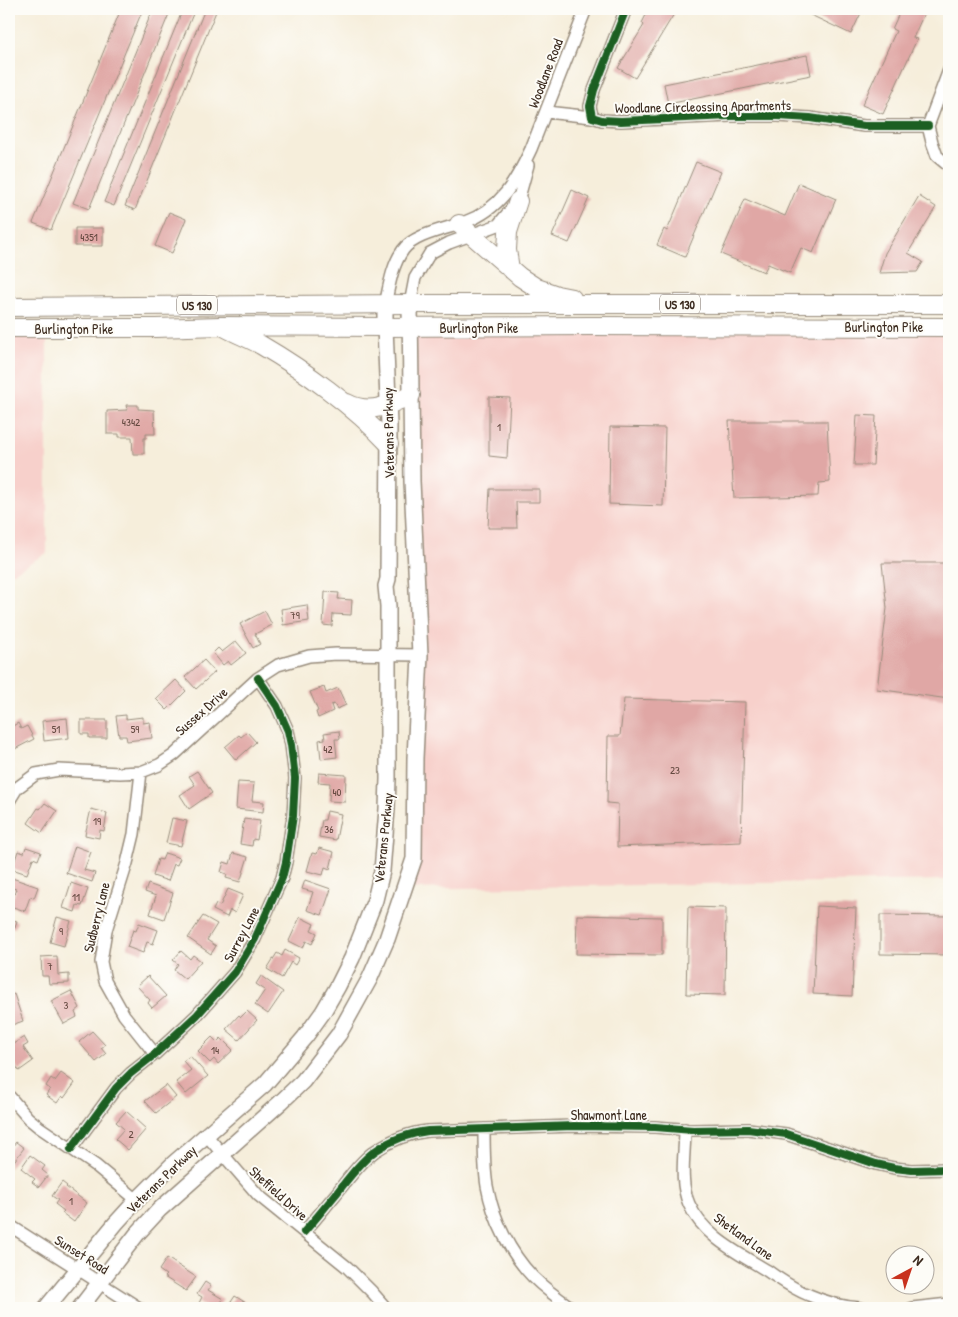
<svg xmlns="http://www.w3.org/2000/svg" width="958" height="1317" viewBox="0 0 958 1317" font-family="'Patrick Hand',sans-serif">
<rect width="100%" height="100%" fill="#fdfcf7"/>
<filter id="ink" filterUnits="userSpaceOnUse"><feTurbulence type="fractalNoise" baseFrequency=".02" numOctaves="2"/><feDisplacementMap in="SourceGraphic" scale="10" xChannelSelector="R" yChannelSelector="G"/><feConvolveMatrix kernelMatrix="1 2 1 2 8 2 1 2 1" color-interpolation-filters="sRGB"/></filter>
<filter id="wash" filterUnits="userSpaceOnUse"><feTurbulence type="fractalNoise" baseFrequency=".0096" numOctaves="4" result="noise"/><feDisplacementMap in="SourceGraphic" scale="20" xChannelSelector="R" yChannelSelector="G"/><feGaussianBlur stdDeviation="1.12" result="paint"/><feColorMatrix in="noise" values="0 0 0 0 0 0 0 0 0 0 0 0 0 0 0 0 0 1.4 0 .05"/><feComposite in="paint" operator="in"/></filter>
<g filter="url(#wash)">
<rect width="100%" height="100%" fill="#f6eedb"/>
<path fill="#f7d0cb" d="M949 326V880L403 889 414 859 410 327Z
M9 328H47V553L9 575Z"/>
<g id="blocks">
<path fill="#e0a7a5" d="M121 9H143L51 230 33 223Z
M153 9H171L89 209 73 203Z
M183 9H195L114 206 104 202Z
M205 9H217L135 210 125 206Z
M649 9H677L635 78 618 68 644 25 642 23Z
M798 9H852L861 13 851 34Z
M901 9H926L913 38 917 39 883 114 862 105 896 31 892 29Z
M807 55 811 75 668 104 664 84Z
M696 162 721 172 685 257 657 245 664 229 667 231Z
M799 183 836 199 813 253 801 248 790 273 768 264 764 272 721 254 745 199 785 216Z
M572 190 589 198 569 243 552 236Z
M919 196 936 207 908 253 923 262 917 272 879 273 885 253Z
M169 212 186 219 172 253 155 246Z
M75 228H103V246H75Z
M489 397 510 398 507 458 489 456Z
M126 405H138V409L154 410 155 434H146V438H144V454H133L132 437H119V434H107V411L127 410Z
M857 415 876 416 873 465H854Z
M729 421H827L830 482 819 483 818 496 734 498Z
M610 427 665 428 663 506 609 504Z
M490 489H539V502H516L517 528H488Z
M882 563H949V699L877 689 887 608Z
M325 592 339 593 338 599 352 600 351 615 333 614 332 626 323 625Z
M307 605 309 621 283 625 281 609Z
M265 611 272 625 255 634 260 644 253 648 240 624Z
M236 641 246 653 231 665 228 661 223 665 213 653 218 648 222 652Z
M204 660 215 672 196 689 185 677Z
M176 680 186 691 167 710 156 699Z
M324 687 326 693 338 688 346 705 337 709 334 704 331 705 333 711 318 718 316 712 318 711 310 692Z
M624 699 745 702 741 842 617 847 618 804 607 803 608 736H620Z
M126 715V719L143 717V723L150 722 152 738 127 741 126 736H119L116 716Z
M67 718 69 738 44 741 42 721Z
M81 720H107V738H89V734H81Z
M18 723 21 729 27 726 34 739 11 751 9 748V728Z
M339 731 340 739H335L337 757 321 759 319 740 325 739 324 733Z
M247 732 256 742 236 760 225 747 239 735 241 737Z
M197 771 212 793 189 809 180 795 195 785 189 776Z
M319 773 346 775 345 802 329 801 330 783 318 782Z
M238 782 254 783 252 801 264 802 263 812 236 809Z
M45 803 57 811 42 833 28 823 38 808 40 809Z
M91 809 107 813 104 831 100 830 99 838 85 835Z
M327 811 341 814 336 840 319 837 322 820H325Z
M172 818 187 821 181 846 166 843Z
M244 819 260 821 257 840 253 839 252 846 240 844Z
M75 846 91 852 84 870 95 873 92 882 66 873Z
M26 847 41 852 38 860 33 858 27 874 12 869 18 851 24 853Z
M319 848 334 852 330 869 325 867 323 875 307 871 312 853 317 854Z
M165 853 180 858 177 865 174 864 168 881 153 876 158 859 162 860Z
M233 853 248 857 240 882 226 878 227 874 221 872 224 862 230 864Z
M9 877 38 887 34 898 30 897 25 911 10 906 16 889 9 887Z
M305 880 331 889 322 915 307 910 313 892 302 889Z
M71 883 88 889 82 906 77 905 75 912 63 908Z
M148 884 173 893 164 919 150 914 156 896 145 892Z
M228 889 243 895 235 913 230 910 227 917 213 910 216 904 220 906Z
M817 906 856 908 852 996 813 994Z
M688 907 726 908 725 995 686 994Z
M577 915 662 917V955L576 954Z
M880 915 949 916V955L880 954Z
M203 916 217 924 207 940 216 946 211 954 188 938Z
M57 917 71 921 64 946 50 942Z
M300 917 314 924 311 930 317 933 312 944 306 941 303 948 289 941Z
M9 919 17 921 15 928 9 926Z
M139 923 158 930 153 944 147 942 143 953 127 947 133 930 136 931Z
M285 950 299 958 295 965 291 962 282 978 267 969 277 953 282 956Z
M181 951 190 959 193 955 201 961 185 979 174 970 178 964 173 960Z
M57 956 58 975 69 974V983L49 984 48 976H42L41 957Z
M148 976 166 996 152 1008 148 1003 150 1000 137 986Z
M261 976 283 992 268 1014 255 1005 265 990 256 984Z
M71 991 80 1008 75 1012 77 1017 64 1024 51 1001Z
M14 994 23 1021 9 1026V996Z
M247 1011 257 1020 239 1040 226 1029 239 1015 241 1017Z
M92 1031 105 1045 101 1048 106 1054 96 1062 79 1042Z
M24 1037 28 1044 23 1047 33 1061 19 1071 9 1054 14 1051 10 1046Z
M212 1037 217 1042 221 1038 233 1050 218 1064 214 1059 210 1063 198 1051Z
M190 1056 208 1076 186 1094 176 1082 191 1070 183 1061Z
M61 1073 75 1083 64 1098 62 1096 57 1103 46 1095 50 1089 46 1086 51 1078 55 1081Z
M166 1085 176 1097 156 1113 145 1101Z
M126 1111 146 1129 128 1150 115 1139 124 1129 116 1122Z
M16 1142 24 1148 9 1168V1151Z
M30 1155 45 1166 42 1170 48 1175 39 1187 32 1182 35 1179 21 1168Z
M62 1182 67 1186 66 1187 87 1203 74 1222 62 1213 64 1211 55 1204 58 1200 52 1196Z
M167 1258 196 1277 186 1291 164 1277 166 1275 159 1270Z
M205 1282 211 1286 208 1290 223 1299 218 1308H207L199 1303 202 1297 197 1294Z
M235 1296 254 1308H227Z"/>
</g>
</g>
<g filter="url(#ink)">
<use href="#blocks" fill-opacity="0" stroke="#988c7c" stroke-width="1"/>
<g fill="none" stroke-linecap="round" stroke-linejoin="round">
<g stroke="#988c7c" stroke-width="14">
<path id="minor" d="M626 9 594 90 590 106 592 117 602 120 621 121 730 116H778L810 118 864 126H928
M546 112 592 117
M928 126 949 70
M928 126 932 142 937 156 949 166
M410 304 415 278 430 253 449 243 498 225 518 201 528 165
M385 305C389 287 392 265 403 250 414 234 447 229 465 222 501 209 516 181 531 149L586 9
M141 772 134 834 127 863 106 930 101 962 105 981 124 1015 155 1054
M9 801 17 788 36 774 59 770 120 773 141 772 159 765 174 755 258 678 278 665 309 656 336 654 420 655
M9 1096 28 1118 39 1127 95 1165 137 1200
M484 1129C484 1148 484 1168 487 1186 493 1219 510 1253 533 1277 545 1289 559 1299 572 1308
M685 1129C685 1154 679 1181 689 1204 703 1236 738 1253 766 1270 780 1279 793 1289 809 1295 825 1302 843 1307 860 1308
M207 1136 258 1195 347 1267 372 1292 386 1308
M71 1149 116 1088 131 1073 155 1054 197 1015 235 972 255 939 282 878 286 862 293 816 295 778 291 745 288 731 277 706 258 678
M9 1225 139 1308
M304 1232C315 1220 325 1207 336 1194 348 1179 360 1162 375 1151 391 1140 410 1133 428 1131L574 1126 655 1127 693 1130 748 1129 786 1134 876 1164 894 1168 912 1170 949 1169
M912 1308 949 1304"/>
</g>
<g stroke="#988c7c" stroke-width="18">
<path id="major" d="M46 1308 116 1223 137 1200 173 1164 265 1084 305 1037 323 1012 338 986 352 958 375 900 382 871 387 809 388 779V606L386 586 388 579 389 425 385 327V305
M80 1308 137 1234 159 1210 281 1102 303 1081 339 1034 370 978 387 939 414 859 415 758 420 655 412 481 410 304"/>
</g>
<g stroke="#988c7c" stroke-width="20">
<path id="highway" d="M459 224 520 277 537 288 557 295 572 298
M510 269 507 250 508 232 518 201
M9 307 410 304H949
M9 328H155L221 326 385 327 591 326 949 327
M226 328C237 334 250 339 261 345 304 370 355 407 389 444
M347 403C370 415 390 405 411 395"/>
</g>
<use href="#minor" stroke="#fff" stroke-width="11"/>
<use href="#major" stroke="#fff" stroke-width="15"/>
<use href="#highway" stroke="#fff" stroke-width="18"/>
<g stroke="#fdfcf7" stroke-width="11">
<path id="cycleway" d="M626 9 594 90 590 106 592 117 602 120 621 121 730 116H778L810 118 864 126H928
M71 1149 116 1088 131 1073 155 1054 197 1015 235 972 255 939 282 878 286 862 293 816 295 778 291 745 288 731 277 706 258 678
M304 1232C315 1220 325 1207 336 1194 348 1179 360 1162 375 1151 391 1140 410 1133 428 1131L574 1126 655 1127 693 1130 748 1129 786 1134 876 1164 894 1168 912 1170 949 1169"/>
</g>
<use href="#cycleway" stroke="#1b5e20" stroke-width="8"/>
</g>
</g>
<g text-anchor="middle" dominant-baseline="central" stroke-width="4" stroke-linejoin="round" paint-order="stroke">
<g font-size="11" fill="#644940">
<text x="89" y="237">4351</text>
<text x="131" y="422">4342</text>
<text x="499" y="427">1</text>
<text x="295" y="615">79</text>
<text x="56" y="729">51</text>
<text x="135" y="729">59</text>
<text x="328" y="749">42</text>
<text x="675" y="770">23</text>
<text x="337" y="792">40</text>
<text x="97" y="821">19</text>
<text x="329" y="829">36</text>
<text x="76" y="897">11</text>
<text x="61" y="931">9</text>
<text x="50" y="966">7</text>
<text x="66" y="1005">3</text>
<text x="215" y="1050">14</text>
<text x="131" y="1134">2</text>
<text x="71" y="1201">1</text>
</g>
<g fill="#fdfcf7" stroke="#75695f" stroke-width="1">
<rect x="660" y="294.5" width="40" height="19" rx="4"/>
<rect x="177" y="295.5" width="40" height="19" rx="4"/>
</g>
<g font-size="12" font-weight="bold" fill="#3b2a1e">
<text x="680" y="304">US 130</text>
<text x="197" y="305">US 130</text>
</g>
<g font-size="14" fill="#3b2a1e" stroke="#fdfcf7">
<text transform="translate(545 73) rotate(-69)">Woodlane Road</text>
<text transform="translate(703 106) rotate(-1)">Woodlane Circleossing Apartments</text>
<text x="884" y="326">Burlington Pike</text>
<text x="479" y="327">Burlington Pike</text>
<text x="74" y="328">Burlington Pike</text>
<text transform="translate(388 433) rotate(-91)">Veterans Parkway</text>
<text transform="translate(201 711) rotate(-42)">Sussex Drive</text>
<text transform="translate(383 838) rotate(-84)">Veterans Parkway</text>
<text transform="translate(96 917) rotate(-76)">Sudberry Lane</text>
<text transform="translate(241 934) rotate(-62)">Surrey Lane</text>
<text x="609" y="1114">Shawmont Lane</text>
<text transform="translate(161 1179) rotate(-44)">Veterans Parkway</text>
<text transform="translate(279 1193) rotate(42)">Sheffield Drive</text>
<text transform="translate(744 1236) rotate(36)">Shetland Lane</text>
<text transform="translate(82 1254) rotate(32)">Sunset Road</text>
</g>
</g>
<rect width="958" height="1317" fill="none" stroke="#fdfcf7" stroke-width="30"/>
<g transform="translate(910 1270) rotate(40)"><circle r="24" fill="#fdfcf7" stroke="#afa8a0"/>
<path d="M0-4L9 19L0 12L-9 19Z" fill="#c8321e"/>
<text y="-8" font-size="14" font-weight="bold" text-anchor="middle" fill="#3b2a1e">N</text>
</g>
</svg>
